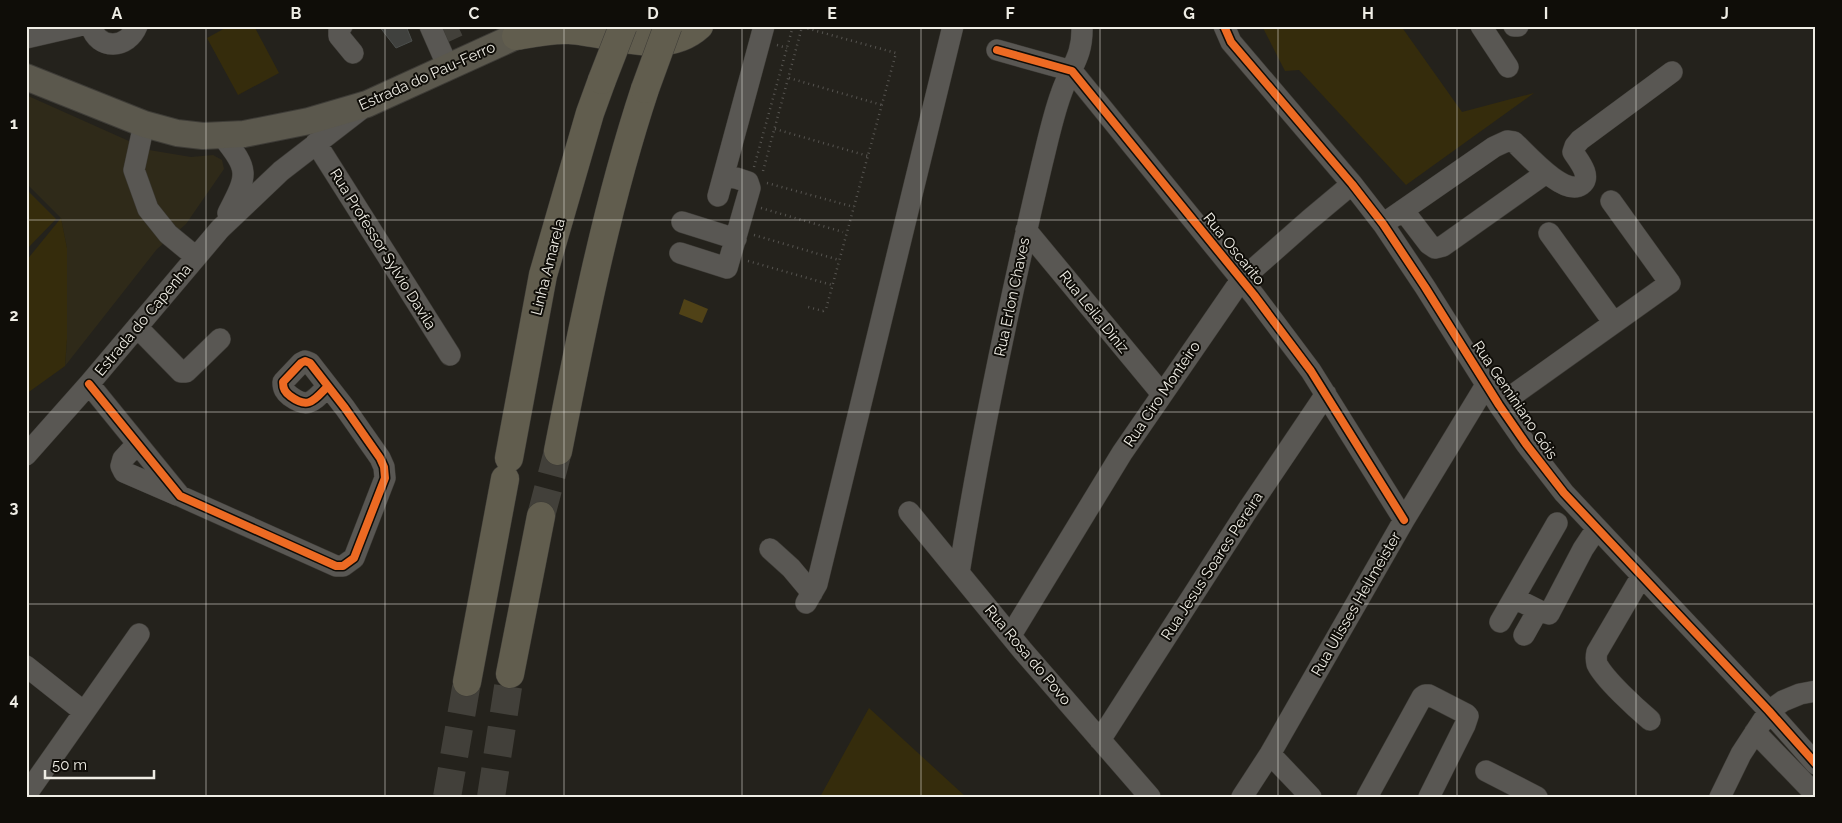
<svg xmlns="http://www.w3.org/2000/svg" width="1842" height="823" viewBox="0 0 1842 823" font-family="Raleway,sans-serif">
<rect width="100%" height="100%" fill="#24221c"/>
<path fill="#2f2a19" d="M26 95 149 150 191 157 213 155 222 160 224 169 186 224 157 249 65 366 67 339V248L61 218 26 183Z"/>
<path fill="#352c0c" d="M229 26H254L279 73 238 95 207 38Z
M1262 26H1401L1462 112 1534 93 1406 185 1299 70 1285 71Z
M26 189 56 219 26 250Z
M61 218 67 248V339L65 366 26 394V261Z
M869 708 966 797H820Z"/>
<path fill="#504217" d="M684 299 708 309 702 323 679 314Z"/>
<path fill="#40413e" stroke="#4c4f4d" d="M379 26H406L412 41 396 48Z
M440 26H462L463 27 444 35Z"/>
<g fill="none" stroke-linecap="round" stroke-linejoin="round">
<path stroke="#42403a" stroke-width="21" stroke-dasharray="21 11" stroke-linecap="butt" d="M443 33 458 26"/>
<path stroke="#42403a" stroke-width="28" stroke-dasharray="28 14" stroke-linecap="butt" d="M541 516 558 451
M447 797 467 682
M491 797 510 674"/>
<g stroke="#3e3c37" stroke-width="22">
<path id="minor" d="M91 26C98 51 128 49 137 26
M342 26 339 30V36L353 53
M430 26 448 67
M1224 26 1231 42 1352 184 1383 224 1425 287 1499 405 1526 444 1564 493 1769 711 1816 764
M1481 26 1508 67
M1514 26H1518
M26 38 78 26
M997 50 1072 71 1254 295 1311 371 1404 520
M144 124 134 170 148 209 168 234 196 257
M222 136C250 171 248 174 228 213
M316 143 450 355
M718 196 764 26
M1403 210 1429 244 1435 248 1443 246 1546 173
M682 222 736 239
M1383 224 1494 147 1507 141 1514 142C1526 153 1564 197 1581 185 1593 177 1578 160 1573 152L1575 146 1580 140 1672 72
M1026 230 1162 394
M1549 233 1614 323
M680 253 727 268 750 188 748 182 724 174
M137 327 181 372H186L220 339
M89 384 180 496 336 566H343L354 558 385 478 384 467 380 458 345 408 310 363 305 361 301 363 283 382C283 389 285 392 290 396 309 410 314 400 328 386
M1499 405 1670 283 1611 201
M137 444 123 459 121 466 124 472 177 495
M26 455 89 384 220 229 281 171 360 110
M909 512 1023 651 1150 797
M770 549 791 568 812 593
M959 573C981 436 1010 299 1042 164 1048 140 1053 116 1061 94 1070 67 1083 58 1082 26
M1641 577 1597 652C1596 656 1596 660 1597 664 1604 679 1637 709 1650 720
M1514 598 1538 610 1549 614 1583 549 1597 528
M806 603 817 584 953 26
M1500 622 1557 523
M1011 635 1122 453 1241 280 1309 220 1352 184
M1524 635 1538 610
M26 666 84 712
M1755 732 1816 795
M1100 740 1247 511 1326 394
M1270 754 1311 797
M1486 771 1537 797
M26 795 139 634
M1242 797 1270 754 1404 520 1486 385
M1367 797 1422 697 1425 695H1429L1466 714 1468 716 1465 725 1429 797
M1720 797 1741 754 1769 711 1783 701 1800 694 1816 691"/>
</g>
<g stroke="#3e3c37" stroke-width="28">
<path id="major" d="M26 77 144 124 177 133 203 136 244 134 309 121 367 104 536 27"/>
</g>
<g stroke="#3e3c37" stroke-width="29">
<path id="highway" d="M516 36C533 33 552 29 569 30 611 32 664 58 699 26
M558 451C582 329 606 207 645 89
M509 458 543 275 590 113 602 80
M510 674 541 516
M467 682 505 479"/>
</g>
<path stroke="#575551" stroke-width="2.5" stroke-dasharray="1 4" stroke-linecap="butt" d="M777 45 787 48
M789 78 882 105
M775 129 868 156
M754 167 793 26
M763 171 802 27 896 53 826 309 823 311 808 307
M767 183 854 207
M761 208 843 232
M754 235 839 260
M748 261 832 285"/>
<use href="#minor" stroke="#595753" stroke-width="21"/>
<use href="#major" stroke="#5b584d" stroke-width="26"/>
<use href="#highway" stroke="#615d4e" stroke-width="28"/>
<g stroke="#3e3c37" stroke-width="29" stroke-linecap="butt">
<path id="highway-bridge" d="M602 80 623 26
M645 89 668 26"/>
</g>
<use href="#highway-bridge" stroke="#615d4e" stroke-width="28"/>
<g stroke="#0f0d08" stroke-width="11">
<path id="cycleway" d="M1224 26 1231 42 1352 184 1383 224 1425 287 1499 405 1526 444 1564 493 1769 711 1816 764
M997 50 1072 71 1254 295 1311 371 1404 520
M89 384 180 496 336 566H343L354 558 385 478 384 467 380 458 345 408 310 363 305 361 301 363 283 382C283 389 285 392 290 396 309 410 314 400 328 386"/>
</g>
<use href="#cycleway" stroke="#ed6a23" stroke-width="8"/>
</g>
<path fill="none" stroke="#efede5" stroke-width="1" stroke-opacity="0.55" d="M206 26V797M385 26V797M564 26V797M742 26V797M921 26V797M1100 26V797M1278 26V797M1457 26V797M1636 26V797M26 220H1816M26 412H1816M26 604H1816"/>
<g text-anchor="middle" dominant-baseline="central" stroke-width="4" stroke-linejoin="round" paint-order="stroke">
<g font-size="15" fill="#efede5" stroke="#0f0d08">
<text transform="translate(427 76) rotate(-24)">Estrada do Pau-Ferro</text>
<text transform="translate(383 249) rotate(58)">Rua Professor Sylvio Davila</text>
<text transform="translate(1234 249) rotate(51)">Rua Oscarito</text>
<text transform="translate(548 267) rotate(-76)">Linha Amarela</text>
<text transform="translate(1012 297) rotate(-78)">Rua Erlon Chaves</text>
<text transform="translate(1094 312) rotate(51)">Rua Leila Diniz</text>
<text transform="translate(143 320) rotate(-50)">Estrada do Capenha</text>
<text transform="translate(1162 394) rotate(-56)">Rua Ciro Monteiro</text>
<text transform="translate(1515 400) rotate(56)">Rua Geminiano Góis</text>
<text transform="translate(1212 566) rotate(-57)">Rua Jesus Soares Pereira</text>
<text transform="translate(1356 604) rotate(-60)">Rua Ulisses Hellmeister</text>
<text transform="translate(1028 655) rotate(50)">Rua Rosa do Povo</text>
</g>
</g>
<rect width="1842" height="823" fill="none" stroke="#0f0d08" stroke-width="55"/>
<path d="M45 770v8h109v-8" fill="none" stroke="#efede5" stroke-width="2.5"/>
<text x="52" y="770" font-size="15" fill="#efede5" stroke="#0f0d08" stroke-width="4" paint-order="stroke">50 m</text>
<rect x="28" y="28" width="1786" height="768" fill="none" stroke="#efede5" stroke-width="2"/>
<g font-size="16" text-anchor="middle" font-weight="bold" fill="#efede5">
<text x="117" y="19">A</text>
<text x="296" y="19">B</text>
<text x="474" y="19">C</text>
<text x="653" y="19">D</text>
<text x="832" y="19">E</text>
<text x="1010" y="19">F</text>
<text x="1189" y="19">G</text>
<text x="1368" y="19">H</text>
<text x="1546" y="19">I</text>
<text x="1725" y="19">J</text>
<text x="14" y="129">1</text>
<text x="14" y="321">2</text>
<text x="14" y="513">3</text>
<text x="14" y="705">4</text>
</g>
</svg>
